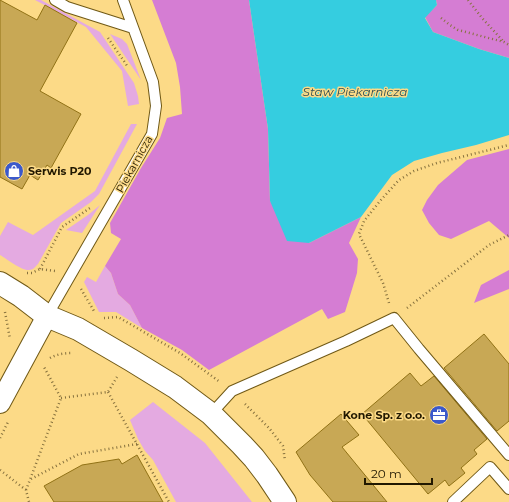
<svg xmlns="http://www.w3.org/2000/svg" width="509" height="502" viewBox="0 0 509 502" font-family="Montserrat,sans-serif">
<rect width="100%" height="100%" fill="#fcda87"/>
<path fill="#e4aae1" d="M35 0H41L100 32 134 83 138 96 139 104 128 106 122 71 86 27Z
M110 34 122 39 127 44 141 80Z
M131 124H137L99 194 91 202 61 223 38 264C35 267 33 270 29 270 22 271 7 259 0 255V236L8 222 33 235 95 191Z
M100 205 82 233 66 230 88 215Z
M105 266 111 273 118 294 130 305 142 328 116 312H99L84 282 87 277 96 282Z
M153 402 205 443 252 502H176L153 460 145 451 138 439 130 420Z"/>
<path fill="#d57dd3" d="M152 0H249L268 129 270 201 309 243 361 217 349 243 358 259 357 273 345 312 328 319 322 309 209 370 182 350 142 328 130 305 118 294 111 273 105 266 121 239 111 233 110 223 141 168 160 138 167 118 182 114 180 87 176 63Z
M436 0H509V58L479 49 433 32 425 17 437 5Z
M509 149V238L489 221 451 239 439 235 429 223 422 210 427 200 438 185 467 160Z
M509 270V289L474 303 481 285Z"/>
<path fill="#35cde0" d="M249 0H436L437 5 425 18 433 32 479 49 509 58V135L476 145 442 153 414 161 392 175 361 217 309 243 287 241 270 201 268 129Z"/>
<path fill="#c8a855" stroke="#917216" d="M0 0 37 20 45 5 77 23 40 91 81 114 51 168 47 165 38 180 30 175 22 189 0 177Z
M484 334 509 364V421L497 431 444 368Z
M410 373 421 386 434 376 487 439 474 450 477 454 461 468 465 473 449 486 445 480 428 494 362 414Z
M341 414 359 435 342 447 387 502H333L310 475 296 452Z
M137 455 163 502H54L44 486 82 465 119 459 122 464Z"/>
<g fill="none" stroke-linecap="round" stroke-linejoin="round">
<g stroke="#705916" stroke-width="12">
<path id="lane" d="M55 0 67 7 133 28
M47 316 152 134 156 106 153 82 123 0
M211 414 232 391 346 341 394 318 419 349 509 455
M453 502 490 467 509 489"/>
</g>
<g stroke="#705916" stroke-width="22">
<path id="street" d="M0 403 47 316"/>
</g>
<g stroke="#705916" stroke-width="24">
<path id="secondary" d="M0 283 21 296 47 316 78 329 131 360 175 387 211 414 242 445 254 458 267 475 285 502"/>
</g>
<path stroke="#86713e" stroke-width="2.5" stroke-dasharray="1 3" stroke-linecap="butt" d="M468 0 482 18 504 42
M441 18 450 25 458 30 504 42 509 45
M108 38 128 67
M40 269 62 227 90 208
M27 273H32L40 269 55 271
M81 289 94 311
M389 303 383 283 359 234 364 221 380 201 399 180 414 171 437 163 509 145
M407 308 489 245 509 235
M5 312 10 339
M104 318 118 317 180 353 220 382
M50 358C57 354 65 353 73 353
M108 392 169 502
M61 398 108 392 117 377
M245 404 269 428 283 446 285 461
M0 438 8 422
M0 470 26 490 29 502
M31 479 79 454 137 444
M26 490 61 398 44 367"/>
<use href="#lane" stroke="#fff" stroke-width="10"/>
<use href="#street" stroke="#fff" stroke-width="20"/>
<use href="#secondary" stroke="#fff" stroke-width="22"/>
</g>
<defs>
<g id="shop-disc" transform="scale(1)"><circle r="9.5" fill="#3b59cb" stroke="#fcda87"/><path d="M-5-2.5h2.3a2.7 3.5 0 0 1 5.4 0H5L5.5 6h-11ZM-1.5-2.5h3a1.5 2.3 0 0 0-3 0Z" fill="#fff"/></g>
<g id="office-disc" transform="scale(1)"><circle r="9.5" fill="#3b59cb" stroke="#fcda87"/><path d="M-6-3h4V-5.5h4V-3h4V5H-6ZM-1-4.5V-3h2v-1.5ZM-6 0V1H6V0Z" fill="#fff"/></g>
</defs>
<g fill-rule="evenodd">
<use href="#shop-disc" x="14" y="171"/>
<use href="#office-disc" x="439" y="415"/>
</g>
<g text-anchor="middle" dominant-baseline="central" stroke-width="3" stroke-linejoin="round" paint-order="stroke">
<g font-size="11" fill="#211800" stroke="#fcda87">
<text transform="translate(134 164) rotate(-61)">Piekarnicza</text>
</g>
<g font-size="11" font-weight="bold" fill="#211800" stroke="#fcda87" text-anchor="start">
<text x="28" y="171">Serwis P20</text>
<text x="425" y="415" text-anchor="end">Kone Sp. z o.o.</text>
</g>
<g font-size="12" font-style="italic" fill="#314f54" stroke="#fcda87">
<text x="355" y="91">Staw Piekarnicza</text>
</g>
</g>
<path d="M365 478v6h67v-6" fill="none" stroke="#211800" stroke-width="2"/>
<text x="371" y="478" font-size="12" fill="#211800" stroke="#fcda87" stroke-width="3" paint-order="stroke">20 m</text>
</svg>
